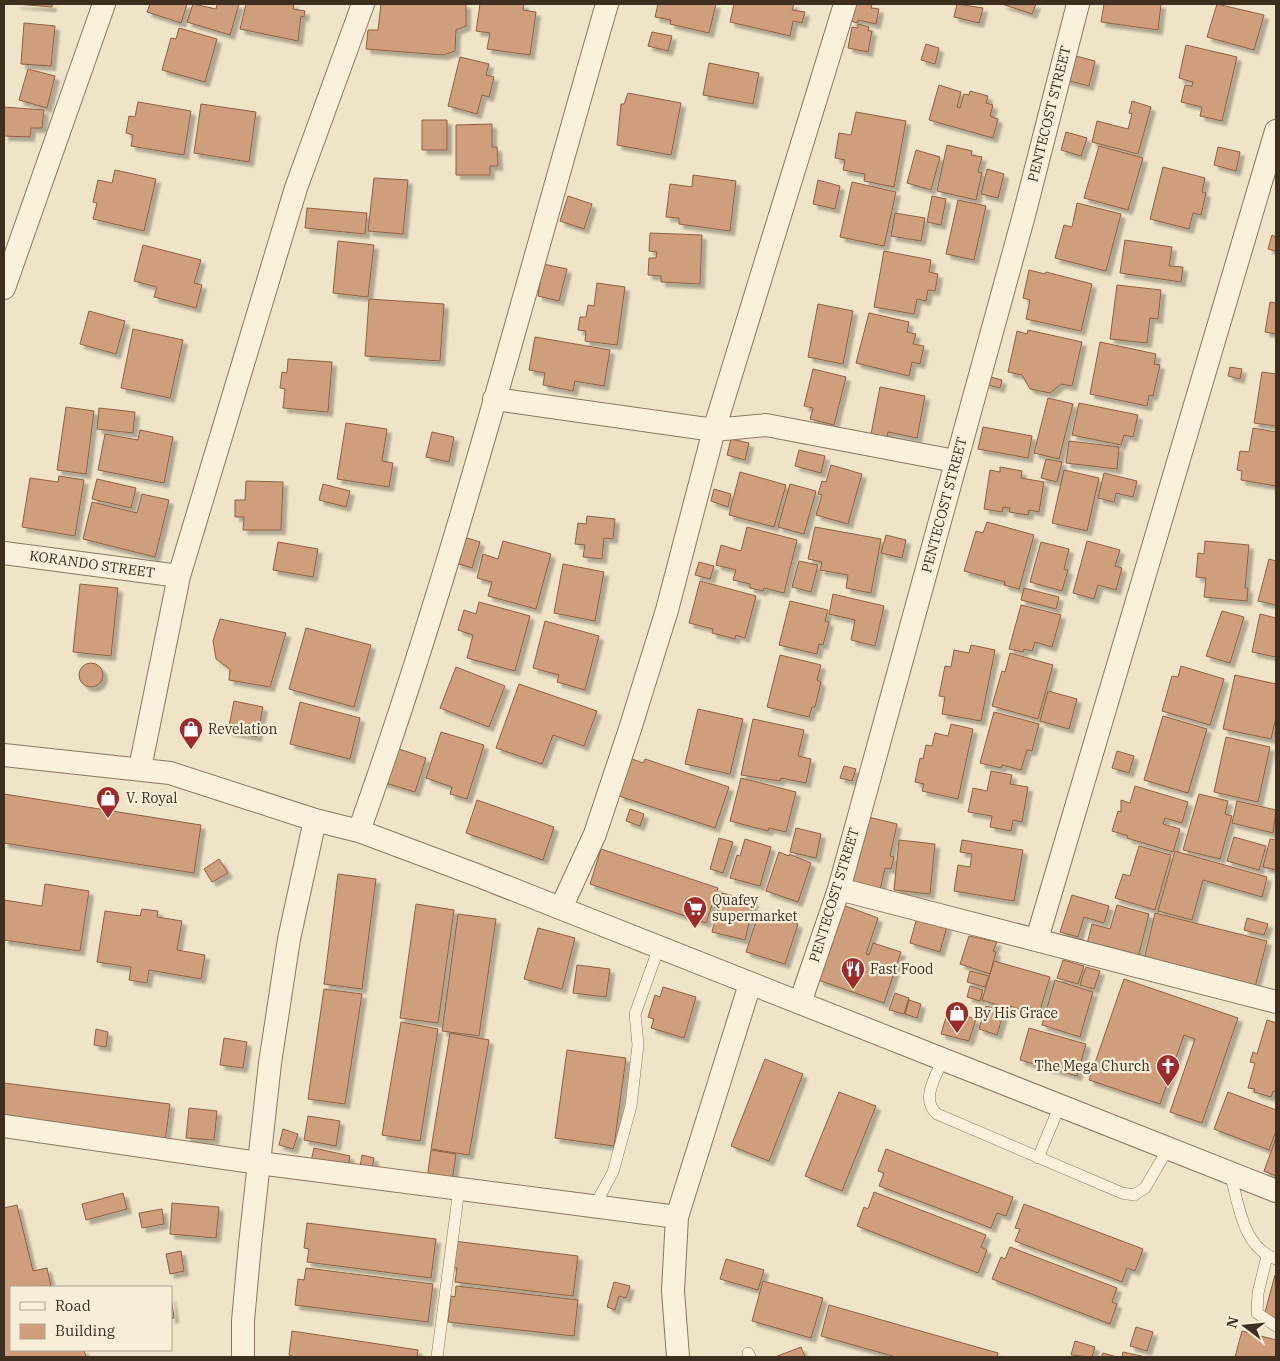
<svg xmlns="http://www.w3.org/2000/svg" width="1280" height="1361" viewBox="0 0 1280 1361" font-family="'IBM Plex Serif',serif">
<defs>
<filter id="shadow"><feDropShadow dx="4.5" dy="4.5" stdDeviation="1" flood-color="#0004"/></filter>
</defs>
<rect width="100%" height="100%" fill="#f0e4c8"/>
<path fill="#cf9f7d" stroke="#8d5f41" filter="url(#shadow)" d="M16 4H52V7Z
M150 4H187L181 23 147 12Z
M193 4 216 9 217 4H239L230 35 187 22Z
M246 4H294L293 9 305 11 304 17 301 16 298 41 240 29Z
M381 4H466V26L456 30 455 51 443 55 366 49 368 30H378Z
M480 4H524L523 10 536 12 530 55 487 49 490 33 476 31Z
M658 4H716L709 33 670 24 671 20 655 17Z
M734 4H794L792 10 805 12 802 23 793 21 790 36 730 22Z
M854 4H872L871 8 879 9 876 24 858 20 857 23 851 21Z
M957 4 983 8 979 23 954 17Z
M1002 4H1036L1032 14Z
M1104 4H1161L1158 30 1101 22Z
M1217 4 1264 15 1254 50 1207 37Z
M24 23 55 26 51 66 21 64Z
M858 24 869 27 868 31H872L868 52 848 48 852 27 858 28Z
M179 28 217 39 205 82 162 70 171 38 176 39Z
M652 32 672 36 668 51 648 46Z
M926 44 939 48 935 64 921 60Z
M1186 45 1237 57 1222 121 1200 116 1202 107 1181 102 1185 85 1192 86 1193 82 1179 78Z
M1072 55 1095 61 1089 86 1065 80Z
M460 57 489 64 486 75 494 77 489 97 482 95 477 114 448 106Z
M709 63 759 73 753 104 703 95Z
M28 69 55 76 47 108 19 100Z
M939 85 961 92 957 107 960 108 964 94 969 95 970 91 988 96 986 103 993 105 990 116 998 119 993 138 929 120Z
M628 93 681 103 671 155 617 145 621 104H624Z
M1132 101 1151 107 1138 154 1092 142 1097 121 1128 129 1132 114 1129 113Z
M138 102 191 111 184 155 131 146 133 135 126 133 129 116 135 117Z
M201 104 256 112 249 162 194 153Z
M4 107 44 110 42 128H31L30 137 4 136Z
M856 112 906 121 894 187 864 181 865 174 843 170 845 160 835 158 839 133 851 135Z
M422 120H447V150H422Z
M492 124V147H497L498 166H490V175H456V125Z
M1066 132 1087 138 1081 156 1061 150Z
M947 145 972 151 971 155 982 157 978 172 982 173 976 200 937 191Z
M1099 146 1143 158 1128 210 1084 198Z
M1218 147 1240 152 1236 171 1214 165Z
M916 150 940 157 931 190 907 183Z
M1163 167 1205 178 1202 192 1206 193 1201 215 1193 213 1189 229 1150 219Z
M987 169 1004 174 998 198 981 194Z
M115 170 156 179 144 231 93 219 97 203 93 202 98 180 112 183Z
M693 175 736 181 730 231 679 224V218L666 217 670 184 692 187Z
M374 178 408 180 403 234 368 231Z
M818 180 840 186 835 209 813 204Z
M852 182 896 192 884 246 840 237Z
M568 196 592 204 584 229 560 221Z
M932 196 946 199 941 225 927 222Z
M958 200 986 206 974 260 946 254Z
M1077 203 1121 214 1106 271 1055 258 1064 225 1072 227Z
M307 208 367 213 365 234 305 228Z
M895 213 925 218 921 241 891 236Z
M650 233 702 235 700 284 661 282V276L648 275 649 258H656L657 252 649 251Z
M1272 235 1276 237V251L1268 249Z
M1125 240 1172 247 1169 266 1183 267 1181 282 1120 273Z
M338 241 374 245 368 297 333 293Z
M143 245 201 260 194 283 202 285 196 308 154 297 157 287 134 281Z
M884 251 931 260 929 272 938 274 935 291 928 290 926 301 917 299 914 314 874 307Z
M543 264 567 269 559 301 538 296Z
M1029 270 1045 274 1046 272 1092 284 1081 331 1026 319 1030 300 1023 298Z
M597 283 625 287 617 345 585 341 586 331 578 330 580 317H586L588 305 594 306Z
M1117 285 1161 290 1158 319 1150 318 1147 343 1110 339Z
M369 299 444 304 440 361 365 356Z
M1270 302 1276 303V334L1265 332Z
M818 304 853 311 843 364 808 357Z
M89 311 125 321 116 354 80 344Z
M869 313 909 322 907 332 916 334 913 344 924 346 920 364 912 362 909 376 856 363Z
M133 329 183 340 170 398 121 388Z
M1028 330 1082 342 1072 386 1061 384 1050 393 1030 389 1022 375 1008 372 1017 331 1027 334Z
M535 337 610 350 604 386 575 381 573 391 543 385 545 373 529 370Z
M1100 342 1156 354 1154 364 1160 365 1153 396 1149 395 1147 406 1090 394Z
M288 359 332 362 328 412 283 408 285 389 280 388 282 372 287 373Z
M1230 367 1242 369 1240 379 1228 376Z
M813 369 846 377 834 425 810 419 813 408 804 406Z
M1262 372 1276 374V426L1254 423Z
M987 376 1002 380 1000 388 985 384Z
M880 387 925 396 917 438 888 432 887 437 871 434Z
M1048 398 1073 404 1059 459 1034 453Z
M1079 403 1138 415 1133 437 1124 435 1121 445 1072 435Z
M66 407 94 411 86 474 57 470Z
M99 408 135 412 133 433 97 429Z
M346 423 387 429 382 461 393 463 389 487 337 479Z
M983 427 1032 436 1028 458 978 449Z
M1253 428 1276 432V486L1241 480 1242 471 1237 470 1240 451 1249 452Z
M140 430 173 437 164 483 98 470 105 434 138 440Z
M432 432 454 437 449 462 426 457Z
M731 439 749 443 745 460 727 455Z
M1069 441 1119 447 1117 469 1066 463Z
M799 450 825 456 821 473 795 466Z
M1046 459 1062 462 1057 482 1041 478Z
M831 465 862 474 848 524 816 515 822 495 818 494 822 481 826 482Z
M1000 467 1022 471 1021 478 1044 482 1039 512 1029 510 1028 515 1009 512 1010 508 1003 507 1002 512 984 509 990 470 1000 472Z
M1064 470 1099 478 1087 531 1052 523Z
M740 472 786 485 774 527 729 515Z
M1104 473 1137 481 1133 497 1116 493 1114 502 1098 498Z
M59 476 84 480 75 536 22 527 30 478 58 482Z
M97 479 136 488 131 508 92 499Z
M246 481 283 482 281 530H243L244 517H235V500H245Z
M323 484 350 491 346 507 319 500Z
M790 484 816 491 804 534 778 527Z
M714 489 731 494 728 507 711 501Z
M142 494 169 500 155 557 83 539 92 502 137 513Z
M587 516 615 519 613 539 604 538 602 559 583 557 585 545 575 544 578 523 586 524Z
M987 522 1034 535 1019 589 1004 585 1005 582 964 571 976 531 983 533Z
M747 527 797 540 784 593 764 588 763 591 750 588V584L733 580 736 570 716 565 721 545 741 551Z
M815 527 881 539 871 593 846 588 848 575 820 570 822 562 808 559Z
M886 535 906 540 902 558 881 553Z
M464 537 480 542 472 568 456 563Z
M503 541 551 554 536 609 488 596 492 582 477 578 483 554 498 559Z
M1087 541 1120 550 1115 566 1122 568 1116 590 1098 585 1094 599 1073 593Z
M1205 541 1249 545 1245 588H1248L1247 601 1204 597 1206 578 1196 577 1198 553 1204 554Z
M278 542 318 549 313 577 273 570Z
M1041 542 1069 549 1064 569 1068 570 1062 591 1030 582Z
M1269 559 1276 561V605L1258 601Z
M799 561 818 565 811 592 792 587Z
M699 562 714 566 710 579 695 575Z
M563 564 604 572 595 621 554 613Z
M700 581 756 596 745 638 736 635 735 639 712 633 713 629 689 623Z
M80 584 118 588 111 656 73 652Z
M1024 588 1059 597 1056 609 1021 600Z
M833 594 884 606 875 646 851 640 855 620 829 614Z
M790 601 828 610 825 621 829 622 823 645 819 644 817 654 779 645Z
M479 602 530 616 515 671 467 658 473 635 458 630 464 610 476 614Z
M1021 605 1061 615 1052 647 1035 642 1032 651 1024 649 1023 652 1009 649Z
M1222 611 1244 617 1230 663 1206 656Z
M1260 614 1276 618V657L1252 652Z
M220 619 286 633 270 687 229 680 230 669 216 659 213 641Z
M545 621 599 636 585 690 557 682 559 675 533 668Z
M306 628 371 645 354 707 289 689Z
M971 645 995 650 981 721 942 714 945 697 939 696 945 666 951 667 954 650 969 653Z
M1010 653 1053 665 1038 719 992 706 1002 671 1005 672Z
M780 655 821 665 817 680 821 682 815 707H812L809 717 767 707Z
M79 675a12 12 0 1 1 24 0a12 12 0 1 1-24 0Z
M1181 666 1224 679 1210 725 1162 711 1172 676 1178 677Z
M456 667 505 686 489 727 440 708Z
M1235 675 1276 684V717L1271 739 1223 729Z
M519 684 597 711 584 746 553 735 542 764 496 748Z
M1048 691 1077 699 1069 729 1040 721Z
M234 701 263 707 257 737 228 731Z
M300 702 360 718 350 759 290 744Z
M698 709 743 719 730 774 685 764Z
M994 712 1039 724 1032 751 1027 750 1021 770 1002 765 1001 768 980 763Z
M1163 716 1207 729 1188 793 1144 780Z
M753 719 804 730 798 756 811 759 806 783 781 778 780 781 741 775Z
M951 724 973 729 958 799 922 791 924 784 915 782 920 758 923 759 926 745 932 746 935 733 948 736Z
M441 732 484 745 467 799 450 794 452 787 426 778Z
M1226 737 1270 747 1258 802 1214 792Z
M393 747 426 758 415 792 382 782Z
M1117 751 1134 756 1129 773 1112 768Z
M632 759 643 763 645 759 729 787 715 828 619 796Z
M844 766 856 769 852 781 840 778Z
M991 771 1012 775 1010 784 1028 787 1022 822 1013 820 1011 831 990 827 992 816 968 812 973 788 987 791Z
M741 778 796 792 786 832 769 828 768 831 730 821Z
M1135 786 1188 802 1182 823 1165 818 1163 824 1180 829 1173 852 1127 838 1128 836 1112 831 1118 811 1121 812V800L1130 803Z
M4 794 201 825 194 873 4 843Z
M1199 794 1228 801 1225 814 1232 816 1220 859 1183 850Z
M477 800 554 827 543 860 466 833Z
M1237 801 1276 810 1273 833 1232 823Z
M630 809 644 814 640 826 626 821Z
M864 816 897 824 890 856 894 857 891 869 885 868 880 890 849 883Z
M796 828 821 834 816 858 790 852Z
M1234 837 1266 846 1259 870 1227 861Z
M719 838 733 842 723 873 710 869Z
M745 839 771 847 760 886 730 878 737 855 740 856Z
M1270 839 1276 840V870L1263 867Z
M899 840 935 844 930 894 894 890Z
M962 840 1023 850 1014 901 954 891 958 865 970 867 972 854 960 852Z
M1139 846 1171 855 1155 910 1115 898 1123 874 1130 876Z
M601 849 718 888 706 923 590 884Z
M1175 851 1267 877 1262 897 1203 880 1192 920 1158 911Z
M779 852 789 856V854L811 863 798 902 766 891Z
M219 859 228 873 212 882 204 869Z
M338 874 376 879 362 989 324 984Z
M45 884 89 891 80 951 4 940V900L42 906Z
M722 893 754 901 745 940 712 932Z
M1072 895 1109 906 1104 923 1084 917 1078 937 1060 932Z
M416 904 454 910 438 1023 400 1018Z
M843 905 878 918 866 954 869 955 873 943 901 952 884 1003 818 980Z
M1117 905 1149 914 1138 958 1087 944 1092 924 1110 929Z
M142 909 158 911 157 917 182 921 177 950 205 955 201 979 149 970 147 983 129 980 131 967 97 962 105 911 140 916Z
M759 912 798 924 785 964 746 952Z
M1155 913 1267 941 1255 987 1144 960Z
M458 914 496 919 479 1036 442 1031Z
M917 917 947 926 940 952 910 943Z
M1247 918 1268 924 1264 935 1244 930Z
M538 928 575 938 562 989 524 979Z
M969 936 997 942 993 951 996 952 990 974 960 964Z
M1063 960 1084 966 1078 984 1057 978Z
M994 961 1050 977 1040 1010 1028 1007 1027 1011 1010 1006V1009L982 1000Z
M577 965 610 969 606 997 573 993Z
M1086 967 1100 971 1094 989 1080 985Z
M970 971 989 976 985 987 967 982Z
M1124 979 1238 1018 1202 1123 1170 1112 1195 1039 1184 1035 1160 1104 1089 1080Z
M1055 980 1093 992 1080 1037 1042 1025Z
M970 986 983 990 980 1001 967 997Z
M663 987 696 997 684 1038 651 1028 654 1019 648 1017 655 995 660 997Z
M324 989 362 994 345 1104 308 1099Z
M895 993 909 998 904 1014 889 1010Z
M909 1000 921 1004 917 1018 905 1014Z
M986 1006 1004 1011 997 1035 979 1029Z
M948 1011 976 1019 969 1041 941 1034Z
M1267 1020 1276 1023V1092L1273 1091 1271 1097 1254 1092 1255 1089 1248 1088 1255 1063 1250 1062 1253 1052 1257 1054Z
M401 1022 438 1029 420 1141 382 1135Z
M1029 1028 1086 1044 1077 1076 1020 1060Z
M96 1029 108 1032 106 1047 94 1045Z
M450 1033 489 1040 469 1155 431 1149Z
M224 1038 247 1042 243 1068 220 1065Z
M567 1050 626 1058 614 1146 555 1138Z
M765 1059 803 1074 769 1161 731 1146Z
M4 1083 170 1104 165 1142 4 1121Z
M839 1092 876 1106 842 1191 805 1176Z
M1228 1092 1276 1110V1131L1269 1150 1214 1129Z
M189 1108 217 1111 214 1140 186 1138Z
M308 1116 340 1121 336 1146 304 1140Z
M283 1129 298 1134 293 1149 279 1145Z
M1276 1138V1176L1264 1171Z
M314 1148 350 1156 347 1170 311 1162Z
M886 1149 1013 1197 1006 1216 997 1213 991 1228 879 1186 884 1173 878 1171Z
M431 1150 456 1154 452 1182 427 1179Z
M362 1155 374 1158 372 1169 360 1167Z
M874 1192 986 1235 981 1247 987 1250 978 1273 857 1226 864 1207 868 1209Z
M123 1193 127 1209 86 1220 82 1204Z
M172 1203 219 1207 216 1238 170 1234Z
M1024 1204 1143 1249 1135 1271 1127 1268 1122 1282 1015 1241 1020 1229 1015 1228Z
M17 1205 33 1271 47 1268 51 1286 11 1287V1350H84L86 1357H4V1208Z
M162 1209 164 1224 142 1228 139 1213Z
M307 1223 436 1239 431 1278 307 1262 309 1249 304 1248Z
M453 1241 578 1256 573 1296 455 1282 457 1268 450 1267Z
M1010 1247 1117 1288 1112 1302 1117 1304 1110 1324 992 1279 1001 1257 1005 1259Z
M181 1251 184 1271 170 1274 166 1254Z
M726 1259 764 1270 758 1290 720 1279Z
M306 1268 433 1284 428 1322 295 1305 298 1279 304 1280Z
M1275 1275H1276V1319L1264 1316Z
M763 1281 823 1298 811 1338 752 1321Z
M614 1282 630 1286 626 1298 619 1296 615 1310 607 1307Z
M456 1286 578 1300 574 1336 448 1322 451 1296 455 1297Z
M171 1297 174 1318 171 1319Z
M829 1305 998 1353 997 1357H896L821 1336Z
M1136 1327 1153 1332 1147 1351 1130 1346Z
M292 1331 418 1350 417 1357H294L289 1355Z
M1242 1331 1276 1340V1357H1235Z
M1075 1341 1095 1347 1092 1357 1071 1355Z
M801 1347 805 1357H775Z
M1123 1352 1146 1357H1122Z
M1103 1353 1117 1357H1101Z"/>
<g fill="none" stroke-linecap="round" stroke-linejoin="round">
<g stroke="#8d765c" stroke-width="12">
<path id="service" d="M943 1059C936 1076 920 1100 937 1114L1122 1193 1134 1195 1145 1188 1169 1147
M1038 1158 1060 1105
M1230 1173C1239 1204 1242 1247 1276 1259
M594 1207 613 1172 631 1106 638 1045 635 1014 659 947
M1267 1256 1258 1293 1257 1313 1276 1326
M748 1353 750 1357
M437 1357 459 1189"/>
</g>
<g stroke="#8d765c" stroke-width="24">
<path id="minor" d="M4 288 104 4
M494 399 714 430 766 425 955 461
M4 553 179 576
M4 755 170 773 315 820 359 831 474 874 1276 1191
M140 768 179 576 296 188 363 4
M359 831C456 560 527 280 607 4
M839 889 1276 1002
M561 908 595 834 630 729 667 610 714 430 845 4
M1037 939 1276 131
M800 1003 839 889 1024 215 1078 4
M4 1126 259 1163 677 1217
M243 1357V1321L250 1244 270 1063 289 939 315 820
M678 1357 673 1291 677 1217 750 984"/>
</g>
<use href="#service" stroke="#faf1dc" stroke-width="11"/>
<use href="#minor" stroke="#faf1dc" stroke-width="22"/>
</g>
<defs>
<g id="shop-pin" transform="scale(1.25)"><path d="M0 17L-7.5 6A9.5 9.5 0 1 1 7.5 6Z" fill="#9e2a2b" stroke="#f7eed8"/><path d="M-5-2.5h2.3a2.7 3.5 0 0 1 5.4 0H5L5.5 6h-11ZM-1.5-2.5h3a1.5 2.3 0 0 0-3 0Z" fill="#fff"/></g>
<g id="supermarket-pin" transform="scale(1.25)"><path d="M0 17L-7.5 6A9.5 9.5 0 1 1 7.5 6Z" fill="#9e2a2b" stroke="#f7eed8"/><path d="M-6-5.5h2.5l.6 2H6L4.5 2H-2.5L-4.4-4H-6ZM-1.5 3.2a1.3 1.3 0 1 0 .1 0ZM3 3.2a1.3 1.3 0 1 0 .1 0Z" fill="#fff"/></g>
<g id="restaurant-pin" transform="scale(1.25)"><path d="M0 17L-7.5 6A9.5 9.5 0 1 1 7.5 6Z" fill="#9e2a2b" stroke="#f7eed8"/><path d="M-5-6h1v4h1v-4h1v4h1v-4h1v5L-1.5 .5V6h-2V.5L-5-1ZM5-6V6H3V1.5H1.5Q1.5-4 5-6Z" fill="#fff"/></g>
<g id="church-pin" transform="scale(1.25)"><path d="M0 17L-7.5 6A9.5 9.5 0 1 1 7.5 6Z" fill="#9e2a2b" stroke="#f7eed8"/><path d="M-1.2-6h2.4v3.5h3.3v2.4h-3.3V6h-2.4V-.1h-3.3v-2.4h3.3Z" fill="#fff"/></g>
</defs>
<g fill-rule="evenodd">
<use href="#shop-pin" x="191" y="729"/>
<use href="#shop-pin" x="108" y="798"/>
<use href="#supermarket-pin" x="695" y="908"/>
<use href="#restaurant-pin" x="853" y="969"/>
<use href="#shop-pin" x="957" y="1013"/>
<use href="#church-pin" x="1168" y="1066"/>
</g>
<g text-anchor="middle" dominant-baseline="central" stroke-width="4.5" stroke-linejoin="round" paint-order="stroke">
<g font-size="14" fill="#3d2e20" stroke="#f7eed8">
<text transform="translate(1049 114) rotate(-76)">PENTECOST STREET</text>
<text transform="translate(944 505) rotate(-75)">PENTECOST STREET</text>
<text transform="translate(92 564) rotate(8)">KORANDO STREET</text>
<text transform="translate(834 895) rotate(-73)">PENTECOST STREET</text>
</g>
<g font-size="14" fill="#3d2e20" stroke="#f7eed8" text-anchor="start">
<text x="208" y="729">Revelation</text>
<text x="126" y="798">V. Royal</text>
<text x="712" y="900">Quafey<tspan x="712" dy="16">supermarket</tspan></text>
<text x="870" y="969">Fast Food</text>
<text x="974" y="1013">By His Grace</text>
<text x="1150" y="1066" text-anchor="end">The Mega Church</text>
</g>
</g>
<rect width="1280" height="1361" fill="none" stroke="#3d2e20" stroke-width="10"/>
<rect x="10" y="1286" width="162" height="65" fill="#f7eed8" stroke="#ada18e"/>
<rect x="20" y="1302" width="25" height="8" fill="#faf1dc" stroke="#ada18e"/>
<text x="55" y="1311" font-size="15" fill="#3d2e20">Road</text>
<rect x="20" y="1324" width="25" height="15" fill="#cf9f7d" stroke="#ada18e"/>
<text x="55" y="1336" font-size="15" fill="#3d2e20">Building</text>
<g transform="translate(1245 1326) rotate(286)" stroke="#f7eed8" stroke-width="4" paint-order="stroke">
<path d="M0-4L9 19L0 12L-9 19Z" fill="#3d2e20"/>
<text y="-8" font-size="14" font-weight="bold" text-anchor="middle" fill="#3d2e20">N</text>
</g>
</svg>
